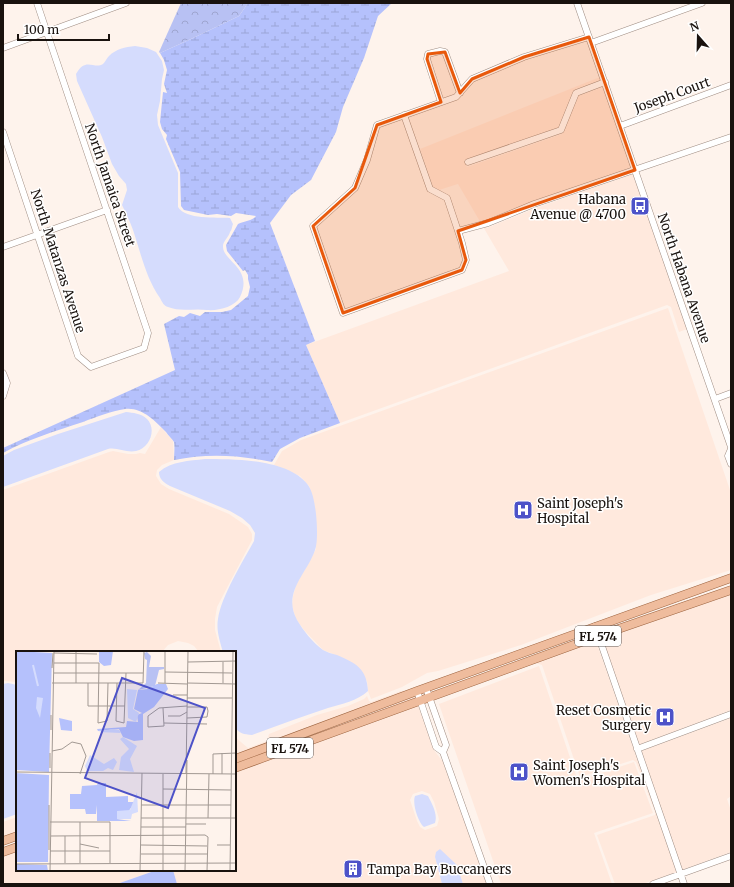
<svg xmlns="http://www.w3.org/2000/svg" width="734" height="887" viewBox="0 0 734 887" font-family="Merriweather,serif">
<defs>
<pattern id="forest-crowns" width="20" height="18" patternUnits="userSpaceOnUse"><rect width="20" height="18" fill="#b8c1f3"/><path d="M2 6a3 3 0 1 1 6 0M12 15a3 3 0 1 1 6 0" fill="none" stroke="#9ea5cf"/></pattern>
<pattern id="wetland-marsh" width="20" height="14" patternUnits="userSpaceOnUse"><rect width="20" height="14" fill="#b5c1fc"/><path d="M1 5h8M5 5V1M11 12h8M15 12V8" fill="none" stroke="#9ba5d7"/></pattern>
</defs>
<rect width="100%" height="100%" fill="#fef3ec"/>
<path fill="#ffe9dd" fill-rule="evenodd" d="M600 77 601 80 575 90 573 91 559 128 464 160 467 167 562 134 578 96 603 87 631 167 536 200 484 221 487 228 536 208 633 174 687 329 679 332 671 307 667 305 340 423 306 345 509 271 458 184 439 190 433 187 420 149Z
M668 308 731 493V570L651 595 521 645 438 671 427 673 402 687 371 699 368 691 367 681 343 658 323 650 304 630 296 619 292 606 293 596 297 582 304 571 316 549V517L314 503 309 486 300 476 274 465 282 451 301 440Z
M161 427 173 441 174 460 162 465 157 470 156 476 161 484 169 489 229 514 248 527 252 534V540L217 607 215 619V630L221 652H199L194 646 188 643 178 641 168 645 162 652H17V682L3 681V490L109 452 113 451 128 454H136L140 453 145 454Z
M731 593V710L639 745 602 638Z
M596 641 677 872 643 884H615L597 835 655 815V812L636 762 633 760 580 777 542 665 536 663Z
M539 666 578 781 634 762 653 813 594 833 612 884H501L439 704Z
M401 691H406L235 755V737L248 748 267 741 269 734 317 715 348 706 364 699 367 696 369 701 371 702Z
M415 695 416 698 235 764V763Z
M418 705 434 750 443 762 487 884H463L457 865 447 856 435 857 442 884H177L173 870H235V771ZM422 791 430 794 434 802 439 819 437 826 425 830 420 827 417 821 410 800 413 794Z
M731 718V796L727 799 731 811V852L682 870 641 751Z
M17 817V832L3 837V822Z
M17 851V870H160L154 872V871L117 884H3V856Z"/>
<path fill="#b5c1fc" d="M160 870H173L177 884H117L154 871 155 872Z"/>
<path fill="url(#forest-crowns)" d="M181 3H248L239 16 191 39 160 53 159 52Z"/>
<path fill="url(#wetland-marsh)" d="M248 3H392L378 16 364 58 343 107 336 132 311 180 291 195 270 223 315 341 306 345 340 423 300 438 280 449 272 462C240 455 207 453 174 460 174 455 175 447 174 442 172 439 168 435 166 432 155 421 142 407 125 409 111 411 96 417 83 422 56 431 28 439 3 453V448L175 370 164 324 179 316 184 317 190 313 200 316 205 312H222L231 310 248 296 250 287 248 279V275L245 270 243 271 227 251 226 245 238 224C244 221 252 221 256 216L236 213 231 216 217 214 208 215 184 210 181 206 180 172 166 139 167 135 162 129 160 122 163 92 167 93 164 84 167 70 164 60 160 53 191 39 239 16Z"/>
<path fill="#d5dcfd" d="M135 46 147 48 156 52 162 61 164 70 162 79 160 101 157 115 158 125 178 173V207C186 220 216 217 230 218L233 224C232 226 232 230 230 232 229 237 223 241 223 246 222 261 254 268 240 297 235 307 218 311 207 310 195 308 180 312 168 307 164 306 162 302 160 298 146 278 141 254 133 230 130 222 126 213 122 205L127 190 126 184 119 176 112 164 102 137 77 81 76 74C86 56 94 70 103 64 105 62 107 58 109 56 116 49 125 47 135 46Z
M126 412C133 413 141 413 147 419 157 429 150 448 136 451 126 453 117 447 108 449L3 487V456L14 450 58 434Z
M205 459C234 459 289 459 308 485 313 492 315 505 316 514 317 523 318 542 315 550 307 574 282 592 297 620 303 630 313 643 323 650 327 652 332 654 337 655 356 663 367 669 368 691 357 701 342 704 328 708 303 716 277 726 252 735 244 734 239 734 235 727V652H223C220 642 216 630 218 619 221 597 243 561 254 541L255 533 250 525 242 518 230 511 170 486C164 483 159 479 159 472 172 461 189 461 205 459Z
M8 683 17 685V814L3 819V684Z
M422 794 428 796C432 804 438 814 435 823L424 827C418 822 412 803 415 796Z
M440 849 457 865 463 884H442L435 857 436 852Z"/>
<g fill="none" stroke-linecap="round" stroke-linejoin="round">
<g stroke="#a08e84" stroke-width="7">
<path id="minor" d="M577 3 731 447
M591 43 702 3
M3 48 126 3
M441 102 427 59 428 54 440 51 445 52 460 93
M404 115 430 189 447 198 462 243 466 260 462 270 343 313 313 226 355 188 367 160 377 125 456 97 472 79 524 57 589 37
M620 126 731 85
M3 132 78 356 91 367 144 348 148 333 37 3
M468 162 561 130 576 93 605 82
M458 231 488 223 534 204 731 137
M3 247 107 210
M3 373 7 383 3 396
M715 399 731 393
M731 449 728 456 731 464
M595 626 684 884
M426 688 446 745 443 752
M417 691 436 747 443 752 490 884
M637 749 731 714
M653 884 731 856"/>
</g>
<g stroke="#9d6440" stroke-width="9">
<path id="major" d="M235 759 417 691 731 578
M235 768 598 636 731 590
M3 841 17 836
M3 852 17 847"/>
</g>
<use href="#minor" stroke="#fff" stroke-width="6"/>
<use href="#major" stroke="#efbc9d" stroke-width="8"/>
</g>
<path fill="#e8590c" fill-opacity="0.2" stroke="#e8590c" stroke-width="3" stroke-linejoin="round" d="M589 37 635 170 458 231 466 260 462 270 343 313 313 226 355 188 377 125 441 102 427 59 428 54 445 52 460 93 472 79 524 57Z"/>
<defs>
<g id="bus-square" transform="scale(1)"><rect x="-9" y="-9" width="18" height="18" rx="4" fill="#4d52c8" stroke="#fff"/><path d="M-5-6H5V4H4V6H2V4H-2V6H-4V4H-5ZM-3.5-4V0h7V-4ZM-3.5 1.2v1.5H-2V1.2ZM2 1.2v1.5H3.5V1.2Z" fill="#fff"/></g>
<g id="hospital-square" transform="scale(1)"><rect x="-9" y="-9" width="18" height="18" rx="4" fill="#4d52c8" stroke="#fff"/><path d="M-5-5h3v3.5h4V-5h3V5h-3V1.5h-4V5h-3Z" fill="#fff"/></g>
<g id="building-square" transform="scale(1)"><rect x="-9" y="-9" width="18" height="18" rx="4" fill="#4d52c8" stroke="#fff"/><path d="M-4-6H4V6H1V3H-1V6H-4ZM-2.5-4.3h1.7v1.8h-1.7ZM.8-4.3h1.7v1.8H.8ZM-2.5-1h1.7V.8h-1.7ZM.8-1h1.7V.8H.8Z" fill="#fff"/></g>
</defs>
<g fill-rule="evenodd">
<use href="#bus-square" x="640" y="206"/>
<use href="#hospital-square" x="523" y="510"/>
<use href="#hospital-square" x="665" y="717"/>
<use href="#hospital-square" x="519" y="772"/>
<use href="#building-square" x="353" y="869"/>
</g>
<g text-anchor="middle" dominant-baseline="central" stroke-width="3" stroke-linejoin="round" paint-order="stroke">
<g fill="#fff" stroke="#5e5956" stroke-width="1">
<rect x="575" y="626" width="46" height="20" rx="3"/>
<rect x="267" y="738" width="46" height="20" rx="3"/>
</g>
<g font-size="12" font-weight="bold" fill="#19120e">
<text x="598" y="636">FL 574</text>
<text x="290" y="748">FL 574</text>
</g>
<g font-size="13" fill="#19120e" stroke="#fff">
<text transform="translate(672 95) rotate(-20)">Joseph Court</text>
<text transform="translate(110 185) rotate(71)">North Jamaica Street</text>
<text transform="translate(58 261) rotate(72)">North Matanzas Avenue</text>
<text transform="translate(684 278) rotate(71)">North Habana Avenue</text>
</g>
<g font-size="13" fill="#19120e" stroke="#fff" text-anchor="start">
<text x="626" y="199" text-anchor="end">Habana<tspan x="626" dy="15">Avenue @ 4700</tspan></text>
<text x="537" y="503">Saint Joseph's<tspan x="537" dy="15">Hospital</tspan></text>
<text x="651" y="710" text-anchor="end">Reset Cosmetic<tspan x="651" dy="15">Surgery</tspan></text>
<text x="533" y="765">Saint Joseph's<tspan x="533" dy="15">Women's Hospital</tspan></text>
<text x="367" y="869">Tampa Bay Buccaneers</text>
</g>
</g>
<g transform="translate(16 651)">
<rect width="220" height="220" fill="#fef3ec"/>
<path d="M0 0 36 2 33 121 0 119ZM43 67 56 70V80L45 79ZM0 122 33 124 32 211H0ZM82 132H90V146L112 145V151H119L112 161H104L101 168 115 170H81V154L80 163H70L69 158H54V143H65L66 135 81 134ZM0 213 31 214 32 220H0Z" fill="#b5c1fc"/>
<path d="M131 1 135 5 133 16H148V18L143 19 139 35 122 39 130 32 131 9 129 8 128 2Z" fill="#b8c1f3"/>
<path d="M83 0H97L95 14 88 15 83 11ZM141 33H150L152 38 138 56 127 63V89L118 90 107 86 103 78 82 80 81 78 110 76 111 70 122 71 121 64 126 62 118 58 122 39 132 38Z" fill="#b5c1fc"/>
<path d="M111 38 121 39 117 58 123 62 120 71 112 67ZM21 46 27 47 24 67 20 57ZM95 78 103 79 105 82 82 81ZM107 86 121 95 114 108 118 121 103 119 105 106 113 98 104 88ZM74 104 88 113 98 107 101 111 97 119 92 117 87 120H71L69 115ZM121 141 122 161 116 163 115 168H101V160L114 159Z" fill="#d5dcfd"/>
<path fill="none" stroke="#d5dcfd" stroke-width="2" d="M17 14 22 35"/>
<path fill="none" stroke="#a29993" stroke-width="1" d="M38 2 81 3M172 11 220 10M38 12H83L82 72 91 70 92 32M36 17 37 2M149 21 216 22M38 22H127M36 32H127L128 0M60 32V0M72 32V55H109M101 32 100 70 108 72 110 22M142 32 171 33M149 32V0M171 32 220 33M207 32V11M157 44H171M171 47H216M147 57 148 75 132 76V65L143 57 171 55M152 65H164L171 61M171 67 191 66 192 60 191 56H171M148 72 191 73M35 79V64M36 100 46 98 56 91 65 93 70 105 64 123M34 117V102M0 121 220 123M170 123 172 0M197 123V103L220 102M206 123V102M147 138 215 139M125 154H215M125 167H220M192 167 193 123M34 171H94V212M170 173H190M125 176H170M35 185 189 184 192 186 191 220M64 193 83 197M125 194 191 195M201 194H214M33 199V154M34 200H94M125 203H191M49 212V185M64 212V171M0 213 220 212M34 220 38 0M124 220 126 122M147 220V123M169 220 171 109M214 220 217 0"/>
<path fill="#4d52c8" fill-opacity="0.15" stroke="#4d52c8" stroke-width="2" d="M106 27 189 57 152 157 69 127Z"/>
<rect width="220" height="220" fill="none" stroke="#19120e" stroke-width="2"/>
</g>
<rect width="734" height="887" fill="none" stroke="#19120e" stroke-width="8"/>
<g transform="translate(698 36) rotate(340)" stroke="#ffffff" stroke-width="3" paint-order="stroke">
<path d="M0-3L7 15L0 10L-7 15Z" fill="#19120e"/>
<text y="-6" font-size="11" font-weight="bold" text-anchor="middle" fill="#19120e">N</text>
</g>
<path d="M18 34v6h91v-6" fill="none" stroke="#19120e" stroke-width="2"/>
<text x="24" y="34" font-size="12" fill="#19120e" stroke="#ffffff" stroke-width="3" paint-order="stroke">100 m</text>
</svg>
